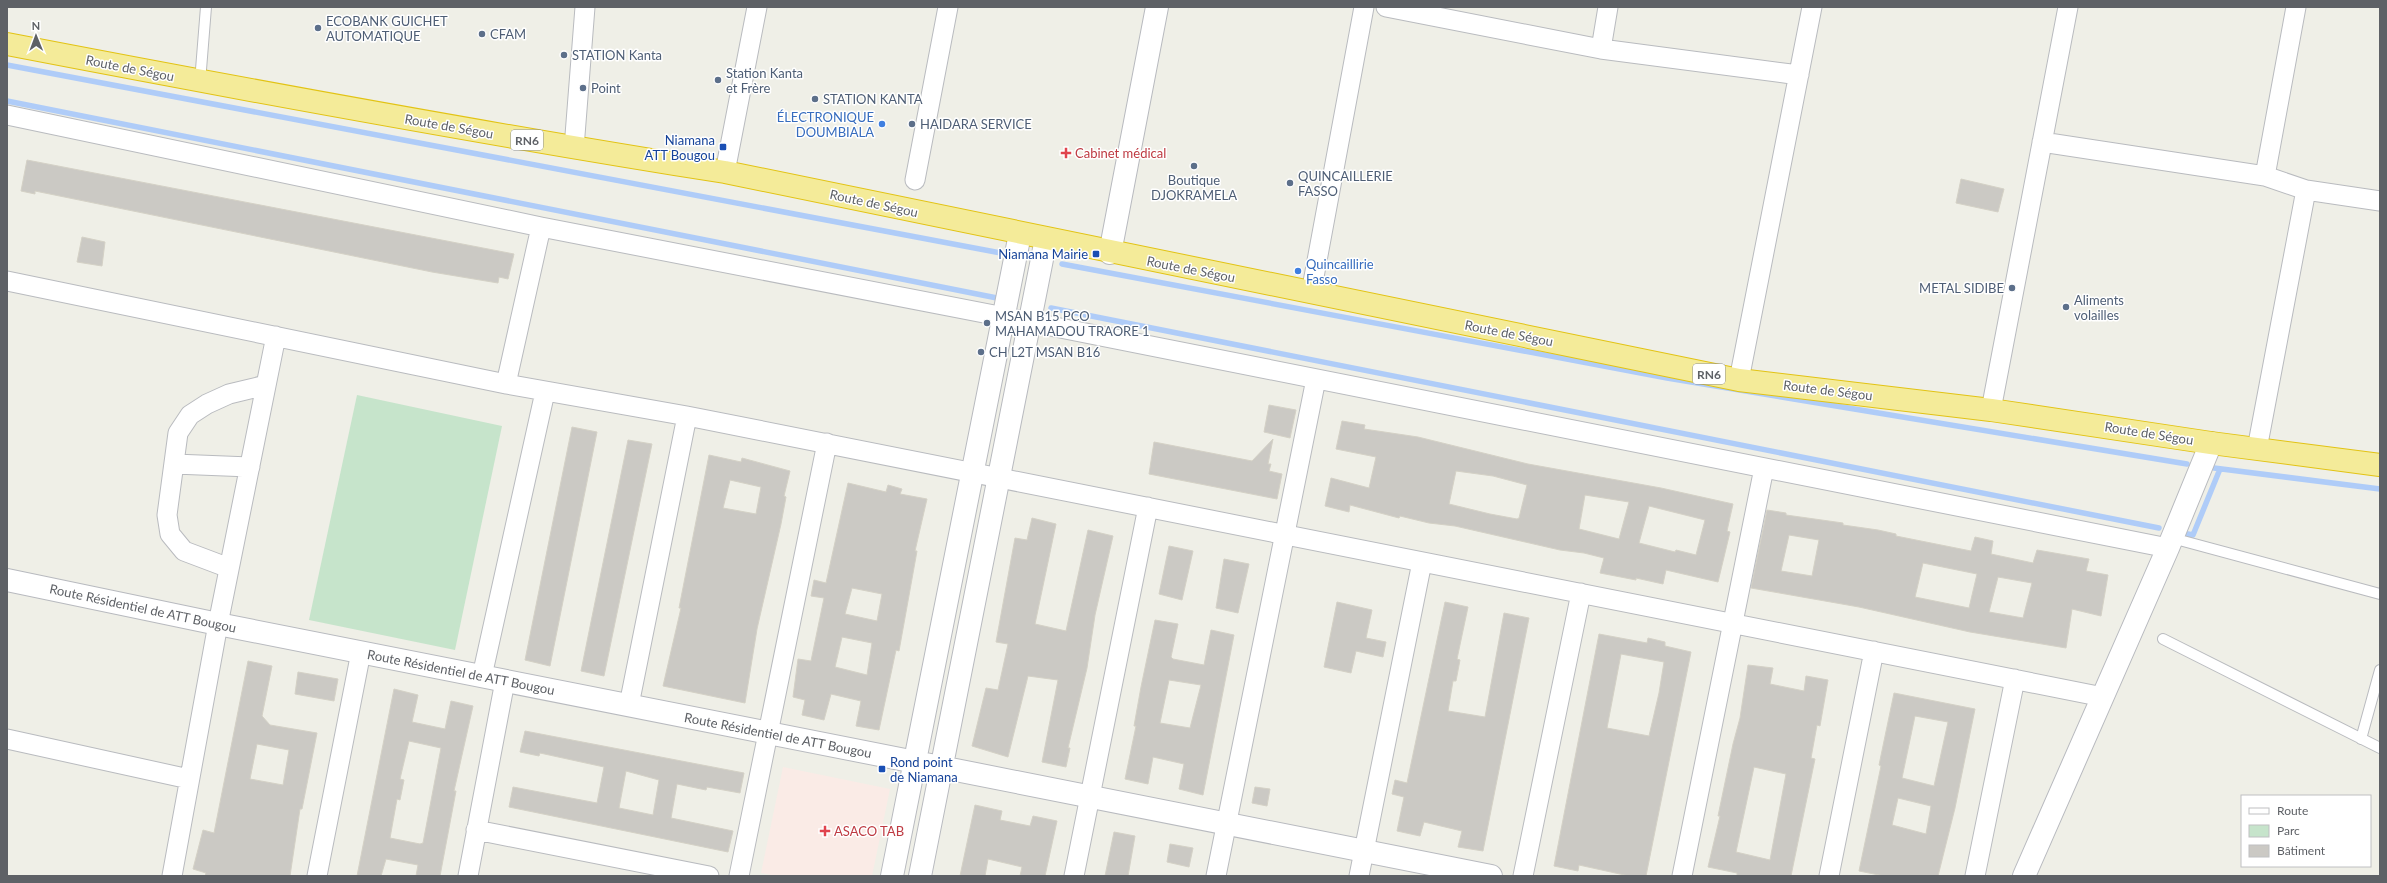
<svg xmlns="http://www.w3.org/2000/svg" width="2387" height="883" viewBox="0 0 2387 883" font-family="Lato,sans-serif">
<rect width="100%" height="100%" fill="#efefe7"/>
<path fill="#faebe6" d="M783 767 890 789 872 876H777L761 873Z"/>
<path fill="#c6e4cb" d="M357 395 502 426 455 650 309 620Z"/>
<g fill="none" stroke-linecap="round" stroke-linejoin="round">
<path stroke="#afccf8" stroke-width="5.5" d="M7 65 1006 254
M7 101 997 298
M1062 264 1667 378 2187 464
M1051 308 2159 528
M2214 468 2380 489
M2188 534 2193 535 2220 469"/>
</g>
<path fill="#cbc9c4" stroke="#d4d1c6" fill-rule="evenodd" d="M27 160 514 254 508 279 499 277 498 283 432 272 35 191V194L21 191Z
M1961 179 2004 189 1998 212 1956 203Z
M82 237 105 242 102 266 77 262Z
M1269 405 1296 410 1290 438 1264 432Z
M1342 421 1365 425 1364 429 1418 437 1528 464 1661 488 1733 504 1727 531 1730 532 1718 582 1666 570 1663 584 1636 578V580L1600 573 1604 558 1584 553 1560 550 1455 526 1429 523 1400 516 1399 518 1350 505 1349 512 1325 506 1331 478 1369 488 1376 457 1336 449ZM1456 471 1493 476 1527 485 1519 518 1517 519 1490 514 1449 504ZM1585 495 1629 502 1619 539 1579 529ZM1649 506 1705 520 1696 555 1676 550 1675 552 1639 543Z
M572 427 597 432 550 666 525 660Z
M1273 439 1268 464H1271L1269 471 1282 474 1277 499 1149 474 1154 442 1252 461Z
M628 440 652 444 604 676 581 671Z
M709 455 741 462 742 458 790 471 784 496 786 497 781 524 757 629 745 703 663 686 681 608H679ZM730 480 761 487 756 514 723 508Z
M848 483 886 492 888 485 902 489 900 494 927 499 915 551H917L899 651 896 650 879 730 856 726 861 701 831 694 824 720 802 715 805 700 793 697 798 659 811 661 824 598 811 596 814 580 826 583ZM852 588 882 594 877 621 845 614ZM842 637 872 643 867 675 835 667Z
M1767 510 1786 513V515L1843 523V525L1878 530 1896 534V536L1971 551 1975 537 1993 541 1991 554 2033 563 2037 550 2089 559 2086 571 2108 575 2101 616 2072 609 2066 648 1970 632 1859 607 1751 588ZM1789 535 1819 540 1812 576 1781 571ZM1923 563 1977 574 1969 608 1915 597ZM1998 577 2032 583 2023 618 1989 612Z
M1032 518 1056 524 1035 624 1066 631 1088 530 1113 536 1095 615 1087 668 1068 748H1070L1066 767 1042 762 1058 680 1028 676 1008 757 972 746 986 688 998 690 1008 644 996 642 1015 538 1027 540Z
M1169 546 1193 551 1182 600 1159 594Z
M1224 559 1249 564 1238 613 1216 608Z
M1337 602 1372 610 1366 638 1386 642 1383 657 1356 651 1351 673 1324 667Z
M1445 602 1468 607 1457 659 1460 660 1456 681H1453L1448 711 1485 717 1504 613 1529 618 1483 851 1458 847 1462 831 1424 822 1420 836 1397 831 1404 797 1392 794 1395 780 1407 783Z
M1155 620 1178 624 1171 657 1173 659 1204 665 1211 630 1234 635 1203 795 1179 789 1184 764 1153 757 1148 784 1125 779 1136 726H1134L1141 687ZM1169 680 1201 685 1190 728 1160 723Z
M1599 634 1647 643 1648 638 1665 642V646L1691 652 1646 876H1629L1579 865 1578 871 1554 866ZM1621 654 1664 662 1659 693 1649 736 1607 728Z
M248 661 272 666 262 716 270 725 317 733 302 809H300L290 876H205L206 873 193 869 203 830 214 833ZM257 744 289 750 283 785 250 779Z
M1748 665 1773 668 1770 684 1804 691 1806 676 1828 680 1820 726 1817 725 1811 758 1815 759 1791 876H1737V873L1708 867 1720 816H1718L1733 744 1740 718ZM1754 767 1786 774 1770 860 1736 852Z
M298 672 338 679 334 701 295 694Z
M394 689 418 695 412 722 445 729 451 701 473 706 454 791H456L440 876H416L418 865 386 859 381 876H357ZM409 741 441 748 423 843 420 844 390 838 397 799 400 800 404 780 400 779Z
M1894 693 1975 709 1955 808 1938 876H1884L1859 871 1881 766 1879 765ZM1915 716 1948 722 1934 786 1902 778ZM1898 798 1931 806 1926 834 1892 825Z
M525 731 744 773 740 793 707 787 706 790 677 784 671 818 733 831 728 852 509 807 513 787 597 803 604 767 540 753 539 756 520 752ZM626 771 659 780 653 815 619 808Z
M1255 787 1270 789 1267 806 1252 803Z
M975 805 1002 811 1000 820 1030 826 1033 816 1057 821 1045 876H1020L1022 867 988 859 985 876H960Z
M1114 832 1135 836 1128 876H1105Z
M1170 844 1193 848 1189 867 1167 862Z"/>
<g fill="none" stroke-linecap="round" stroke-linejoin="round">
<g stroke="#b9bbbf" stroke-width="12">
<path id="lane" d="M200 82 206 7
M2172 538 2380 594
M2163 639 2380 748
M2361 739 2380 670"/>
</g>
<g stroke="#b9bbbf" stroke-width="21">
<path id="street" d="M1386 7 1601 49 1799 75
M1601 49 1608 7
M7 115 541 227 1030 322 2168 548
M2042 142 2265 176 2306 190 2380 201
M574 148 585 7
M725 172 757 7
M2265 176 2296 7
M915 180 948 7
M7 281 506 384 687 416 2103 697
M1311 293 1364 7
M1739 380 1812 7
M506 384 541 227
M1991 410 2068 7
M2257 449 2306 190
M174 464 250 467
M229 568 184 551 170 534 167 515 178 433 190 415 207 404 229 394 266 385
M482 676 545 392
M629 705 687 416
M7 739 189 779
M476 830 709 876
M172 876 218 624 276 336
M317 876 361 652
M468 876 505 681
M739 876 827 443
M1074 876 1148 507
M1216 876 1316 379
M1359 876 1422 562
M1523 876 1581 593
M1682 876 1764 468
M1829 876 1874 651
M1975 876 2015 679"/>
</g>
<g stroke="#b8babf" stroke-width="24">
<path id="secondary" d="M1110 253 1157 7
M7 580 218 624 1491 876
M892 876 1020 234
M920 876 1046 239
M2024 876 2168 548 2211 443"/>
</g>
<g stroke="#e2c314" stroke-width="24">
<path id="highway" d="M7 44C246 90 485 134 725 172L1739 380 1991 410 2211 443 2380 465"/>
</g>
<use href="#lane" stroke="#fff" stroke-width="10"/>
<use href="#street" stroke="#fff" stroke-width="19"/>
<use href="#secondary" stroke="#fff" stroke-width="22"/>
<use href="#highway" stroke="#f4eb99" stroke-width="22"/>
</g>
<g fill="#5c6f8a" stroke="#fff" stroke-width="1.5">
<circle cx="318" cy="28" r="4"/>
<circle cx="482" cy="34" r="4"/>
<circle cx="564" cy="55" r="4"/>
<circle cx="718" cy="80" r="4"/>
<circle cx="583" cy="88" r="4"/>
<circle cx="815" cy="99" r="4"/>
<circle cx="912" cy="124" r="4"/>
<circle cx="1194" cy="166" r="4"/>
<circle cx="1290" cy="183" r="4"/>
<circle cx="2012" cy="288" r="4"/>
<circle cx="2066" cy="307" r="4"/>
<circle cx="987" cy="323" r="4"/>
<circle cx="981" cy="352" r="4"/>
</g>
<g fill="#3f7fe0" stroke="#fff" stroke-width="1.5">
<circle cx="882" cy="124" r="4"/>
<circle cx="1298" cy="271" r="4"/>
</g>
<g fill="#1a4fb4" stroke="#fff" stroke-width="1.5">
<rect x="719" y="143" width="8" height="8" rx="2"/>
<rect x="1092" y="250" width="8" height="8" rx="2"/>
<rect x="878" y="765" width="8" height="8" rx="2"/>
</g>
<g fill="#e0444e" stroke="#fff" stroke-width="1.5">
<path d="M1064 147h4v4h4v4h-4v4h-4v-4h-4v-4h4z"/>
<path d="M823 825h4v4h4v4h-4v4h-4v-4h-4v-4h4z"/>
</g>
<g text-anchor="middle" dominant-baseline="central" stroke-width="3" stroke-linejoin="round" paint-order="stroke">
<g fill="#fff" stroke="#8e9094" stroke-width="1">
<rect x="511" y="130" width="32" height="20" rx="3"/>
<rect x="1693" y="364" width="32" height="20" rx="3"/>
</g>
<g font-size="12" font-weight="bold" fill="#5e6166">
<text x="527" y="140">RN6</text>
<text x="1709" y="374">RN6</text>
</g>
<g font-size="13" fill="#4e5e75" stroke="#fff" text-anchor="start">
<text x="326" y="21">ECOBANK GUICHET<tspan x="326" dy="15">AUTOMATIQUE</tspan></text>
<text x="490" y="34">CFAM</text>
<text x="572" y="55">STATION Kanta</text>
<text x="726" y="73">Station Kanta<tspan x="726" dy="15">et Frère</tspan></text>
<text x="591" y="88">Point</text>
<text x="823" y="99">STATION KANTA</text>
<text x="920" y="124">HAIDARA SERVICE</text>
<text x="1298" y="176">QUINCAILLERIE<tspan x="1298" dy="15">FASSO</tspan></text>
<text x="1194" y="180" text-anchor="middle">Boutique<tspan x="1194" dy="15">DJOKRAMELA</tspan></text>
<text x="2004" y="288" text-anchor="end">METAL SIDIBE</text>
<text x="2074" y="300">Aliments<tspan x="2074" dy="15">volailles</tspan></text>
<text x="995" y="316">MSAN B15 PCO<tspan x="995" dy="15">MAHAMADOU TRAORE 1</tspan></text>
<text x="989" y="352">CH L2T MSAN B16</text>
</g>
<g font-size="13" fill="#5e6166" stroke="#fff">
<text transform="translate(130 68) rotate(11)">Route de Ségou</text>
<text transform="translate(449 126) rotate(10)">Route de Ségou</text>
<text transform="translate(874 203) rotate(12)">Route de Ségou</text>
<text transform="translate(1191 269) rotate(11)">Route de Ségou</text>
<text transform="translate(1509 333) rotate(11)">Route de Ségou</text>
<text transform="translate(1828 390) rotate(7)">Route de Ségou</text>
<text transform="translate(2149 433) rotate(9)">Route de Ségou</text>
<text transform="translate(143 608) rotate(12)">Route Résidentiel de ATT Bougou</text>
<text transform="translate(461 672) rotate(11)">Route Résidentiel de ATT Bougou</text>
<text transform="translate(778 735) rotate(11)">Route Résidentiel de ATT Bougou</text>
</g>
<g font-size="13" fill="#366cbe" stroke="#fff" text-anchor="end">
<text x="874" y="117">ÉLECTRONIQUE<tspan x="874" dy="15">DOUMBIALA</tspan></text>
<text x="1306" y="264" text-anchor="start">Quincaillirie<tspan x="1306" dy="15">Fasso</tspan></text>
</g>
<g font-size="13" fill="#164399" stroke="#fff" text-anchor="end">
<text x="715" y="140">Niamana<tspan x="715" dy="15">ATT Bougou</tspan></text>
<text x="1088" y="254">Niamana Mairie</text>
<text x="890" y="762" text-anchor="start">Rond point<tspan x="890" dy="15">de Niamana</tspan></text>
</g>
<g font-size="13" fill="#be3a42" stroke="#fff" text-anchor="start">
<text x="1075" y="153">Cabinet médical</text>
<text x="834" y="831">ASACO TAB</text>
</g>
</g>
<rect width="2387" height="883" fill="none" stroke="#5e6166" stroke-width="16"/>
<rect x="2241" y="795" width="130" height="72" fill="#ffffff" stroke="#bfc0c2"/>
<rect x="2249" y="808" width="20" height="6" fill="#ffffff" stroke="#bfc0c2"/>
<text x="2277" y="815" font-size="12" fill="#5e6166">Route</text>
<rect x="2249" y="825" width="20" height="12" fill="#c6e4cb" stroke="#bfc0c2"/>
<text x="2277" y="835" font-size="12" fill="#5e6166">Parc</text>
<rect x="2249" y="845" width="20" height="12" fill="#cbc9c4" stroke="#bfc0c2"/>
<text x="2277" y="855" font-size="12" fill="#5e6166">Bâtiment</text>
<g transform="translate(36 36) rotate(359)" stroke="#ffffff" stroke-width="3" paint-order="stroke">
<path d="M0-3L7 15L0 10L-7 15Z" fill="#5e6166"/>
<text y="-6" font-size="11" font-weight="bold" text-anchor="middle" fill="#5e6166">N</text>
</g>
</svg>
